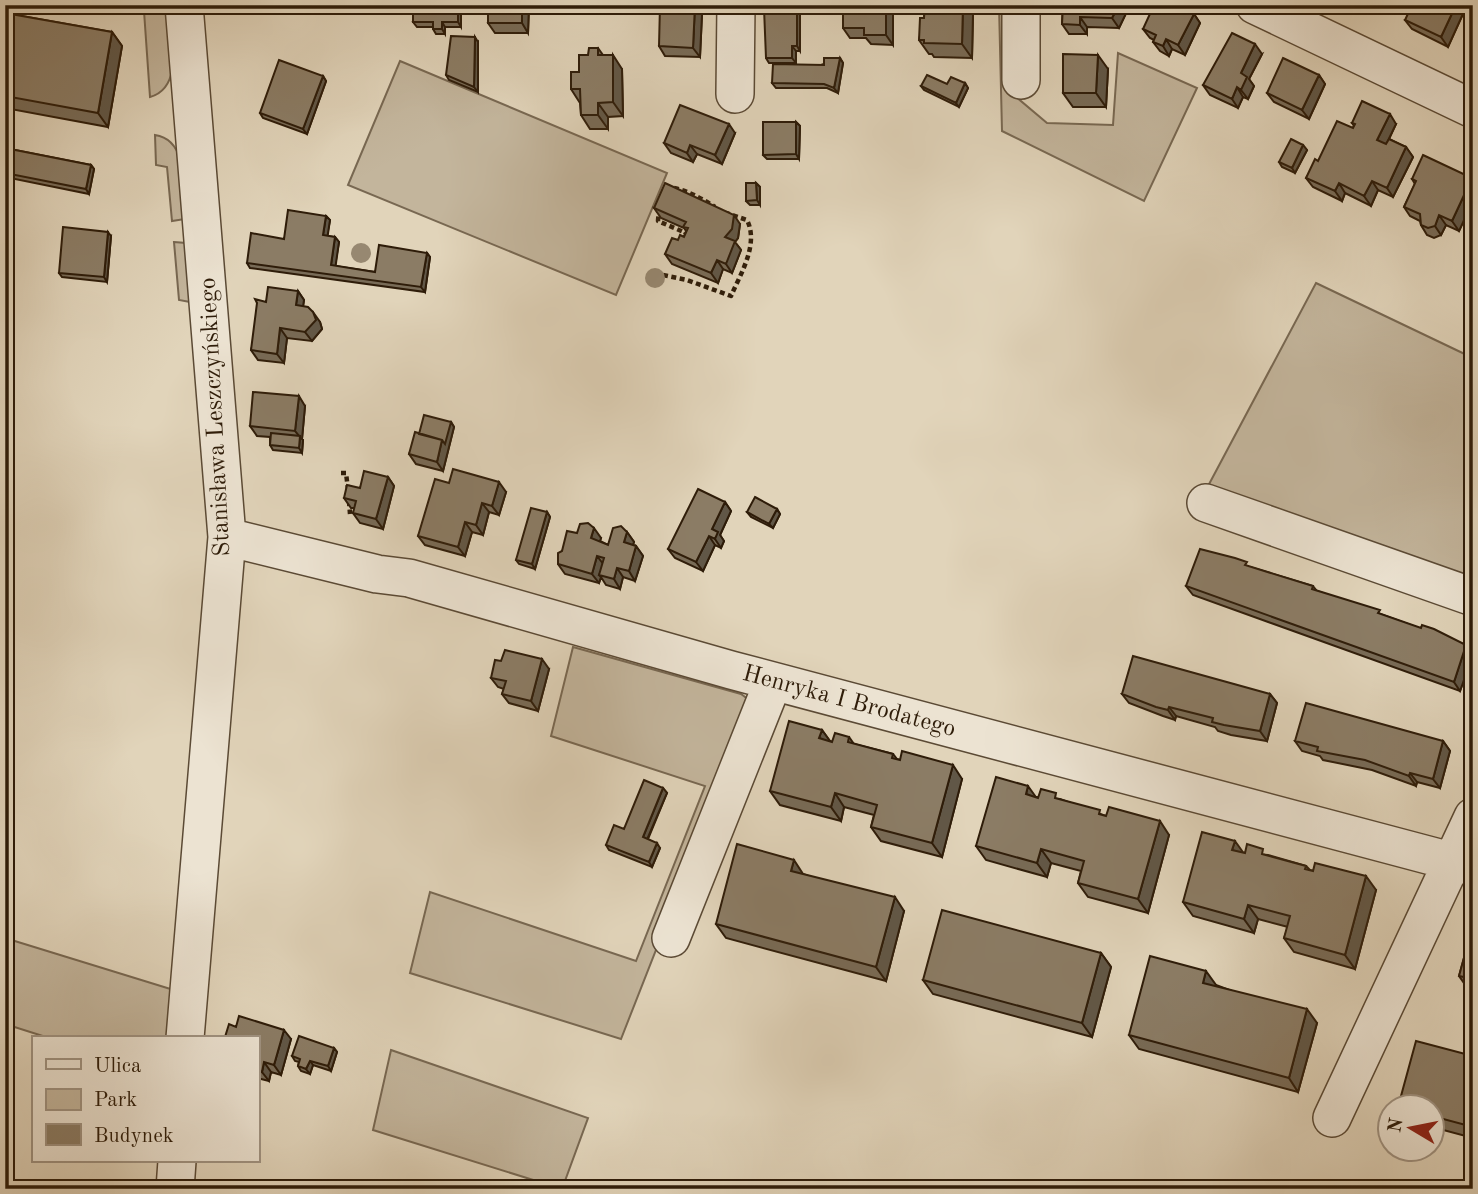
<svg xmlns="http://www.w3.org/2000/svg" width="1478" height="1194" viewBox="0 0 1478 1194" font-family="'Old Standard TT',serif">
<rect width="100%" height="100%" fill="#e1d4ba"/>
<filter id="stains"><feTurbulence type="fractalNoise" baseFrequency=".00286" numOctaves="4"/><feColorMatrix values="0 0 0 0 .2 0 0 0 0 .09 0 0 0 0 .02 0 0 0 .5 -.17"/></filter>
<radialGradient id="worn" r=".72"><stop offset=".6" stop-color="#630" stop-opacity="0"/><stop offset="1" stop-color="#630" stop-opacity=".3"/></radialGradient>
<path fill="#c3b59c" stroke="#786852" stroke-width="2" d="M999 5H1009L1015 96 1047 123 1113 125 1118 53 1197 88 1144 201 1002 131Z
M169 9C170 37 185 87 150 97L144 11Z
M400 61 667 173 616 295 348 185Z
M155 135C190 140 183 192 185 219L172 221 167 167 156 165Z
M174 242 186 243 190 302 179 300Z
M1316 283 1473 358V583L1207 488Z
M573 647 741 694 753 703 621 1039 410 973 430 892 636 961 705 786 551 736Z
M5 938 177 991 174 1038H49L5 1024Z
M391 1050 588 1118 562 1189 373 1130Z"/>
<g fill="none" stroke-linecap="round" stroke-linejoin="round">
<g stroke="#5b4a35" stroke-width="40">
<path id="minor" d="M184 5 227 537 185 1038
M1021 5V80
M1255 5 1473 109
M735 94 736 5
M1206 503 1473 597
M227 537 377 574 409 578 731 670 1473 867
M671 938 773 682
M1332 1118 1473 817
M175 1189 177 1161"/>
</g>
<path stroke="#2e1c09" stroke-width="4.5" stroke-dasharray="5 3.5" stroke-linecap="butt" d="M674 188C688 191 703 199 715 207
M659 208 658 221 686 233 685 235
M663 275 687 280 731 296C741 273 759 244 747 220L726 213
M341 473H346L348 489
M349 501 350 514"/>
<use href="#minor" stroke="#ece3d2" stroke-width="37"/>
</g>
<g fill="#978871">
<circle cx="361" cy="253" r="10"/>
<circle cx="655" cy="278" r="10"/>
</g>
<path fill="#786b57" stroke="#2e1c09" stroke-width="2" d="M461 5V27H445V34H436L433 29V27H417L413 22Z
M529 5 528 33H495L488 23Z
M843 5H893V45L871 44 866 38H850L843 28Z
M925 5H967L973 14 972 58 934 57 932 54H929L919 40 924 18Z
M1063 5H1130L1119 28 1087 27V34H1069L1062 24Z
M1467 5 1448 47 1412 29 1405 20Z
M5 13 112 32 122 46 108 127 5 108Z
M702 14 700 57 665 56 659 46Z
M800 14V51H796V63H769L766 58Z
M1194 14 1200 23 1185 55 1172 49 1169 56 1160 51 1153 42 1154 40 1150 38 1143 29Z
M478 42V92L449 80 446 75Z
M598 48 603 55 622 69 623 116 608 117V129H590L581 115 580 103 571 89 588 55Z
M1262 54 1249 79 1254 86 1248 99 1243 97 1238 108 1210 95 1203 85Z
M840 58 843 63 838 93 827 88H776L772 83Z
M1108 69 1106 107H1073L1063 93Z
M1319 75 1325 84 1309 119 1274 102 1267 93Z
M323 76 326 81 307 134 263 118 260 113Z
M965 83 968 88 959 107 924 90 921 86Z
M796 122 800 126 799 159H767L763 155Z
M1352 123 1396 124 1389 139 1406 147 1413 157 1393 197 1378 190 1371 206 1345 193 1342 201 1313 187 1306 178 1318 161 1353 128 1354 126Z
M735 133 722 164 697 154 693 162 671 153 664 143Z
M1303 145 1307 150 1295 173 1282 167 1279 162Z
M5 148 91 165 94 169 89 194 5 177Z
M1472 178 1473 201 1459 231 1446 225 1441 235 1434 238 1427 235 1421 225 1420 221 1410 216 1404 207 1415 184 1412 179Z
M756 183 760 187V205H750L746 201Z
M654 208 740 224 738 238 735 242 741 250 732 273 723 269 718 283 672 264 665 254 678 240 684 237 686 231 684 228 661 218Z
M326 216 330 220 327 236 335 237 339 242 335 266 375 272 427 253 430 257 425 292 250 268 247 263Z
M111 236 107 282 62 277 59 273Z
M298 291 304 300 303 306 320 322 322 329 312 341 287 338 284 363 258 360 251 350 266 302Z
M305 406 302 439 303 440 302 453 273 450 270 445V437L257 436 250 426Z
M451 422 454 427 443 471 416 464 409 454 419 434Z
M388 477 394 486 383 529 360 523 353 513 355 508H351L344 498 360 488Z
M449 483 506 492 499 515 489 512 483 535 472 532 465 556 425 545 418 536Z
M725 502 731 511 720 535 724 541 721 548 715 545 703 571 675 558 668 549Z
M777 509 780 514 773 528 751 517 747 512Z
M547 512 550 517 535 569 519 564 516 560Z
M627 532 634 542 633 545 636 546 643 556 635 581 623 577 620 589 606 585 601 577 599 583 565 574 558 564 562 551 577 533 601 538 600 541 608 545Z
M1250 567 1313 586 1317 591 1466 645 1473 655 1460 691 1193 595 1186 586Z
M549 669 538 711 509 703 502 694 504 689 498 687 491 678Z
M1122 694H1270L1277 703 1267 741 1231 735 1218 731 1215 727 1176 716 1175 720 1163 716 1129 703Z
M822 730 830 741 832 742 849 737 854 744 893 754 897 759 962 779 942 857 881 841 871 827 874 815 844 807 841 821 780 805 770 791Z
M1295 741H1443L1450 751 1440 788 1417 782 1416 786 1372 770 1323 760 1320 756 1302 751Z
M663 788 667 793 648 839 660 848 652 867 609 850 606 845 624 829Z
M1036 797 1060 799 1103 815 1169 835 1148 913 1088 897 1078 883 1081 871 1051 863 1047 877 986 860 976 846Z
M1243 853 1268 855 1306 866 1310 870 1376 890 1355 969 1294 952 1284 938 1288 927 1258 919 1254 933 1193 916 1183 902Z
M803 874 904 911 886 981 726 938 716 924Z
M1473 925V991L1469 990 1459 976Z
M1101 953 1111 967 1092 1037 933 994 923 980Z
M1216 985 1317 1023 1298 1092 1139 1049 1129 1035Z
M236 1027 291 1039 281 1075 271 1072 269 1081 257 1078V1038H225V1037Z
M334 1048 337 1052 331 1071 313 1065 310 1074 301 1071 298 1066 299 1062 295 1061 292 1056Z
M1473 1056V1138L1432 1127V1107Z"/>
<path fill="#615747" stroke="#2e1c09" stroke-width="2" d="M458 5H461V27L458 22Z
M522 5H529L528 33 522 23Z
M695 5 702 14 700 57 693 48Z
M886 5H893V45L886 35Z
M963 5H967L973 14 972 58 962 44Z
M1119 5H1130L1119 28 1112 18Z
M1456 5H1467L1448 47 1441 37Z
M797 9 800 14V51L797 46Z
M1194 14 1200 23 1185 55 1178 45Z
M1080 17 1087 27V34L1080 25Z
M442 22 445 27V34L442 29Z
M112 32 122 46 108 127 98 113Z
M475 37 478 42V92L474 87Z
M1166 39 1172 49 1169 56 1163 46Z
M1255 44 1262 54 1249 79 1254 86 1248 99 1241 90V73Z
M792 46 796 51V63L792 58Z
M613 55 622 69 623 116 613 102Z
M1098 55 1108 69 1106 107 1096 93Z
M840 58 843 63 838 93 834 88Z
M1319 75 1325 84 1309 119 1302 110Z
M323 76 326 81 307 134 303 129Z
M965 83 968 88 959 107 956 103Z
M1237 87 1243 97 1238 108 1232 99Z
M598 103 608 117V129L598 115Z
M1390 114 1396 124 1384 149 1377 140Z
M796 122 800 126 799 159 796 154Z
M729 124 735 133 722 164 715 155Z
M690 145 697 154 693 162 687 153Z
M1303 145 1307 150 1295 173 1292 168Z
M1406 147 1413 157 1393 197 1387 188Z
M91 165 94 169 89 194 86 189Z
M1472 178 1473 201 1459 231 1452 221Z
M1372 181 1378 190 1371 206 1364 196Z
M756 183 760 187V205L757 200Z
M1339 183 1345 193 1342 201 1335 191Z
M734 215 740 224 738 238 735 242 741 250 732 273 726 264 725 237Z
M1439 215 1446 225 1441 235 1435 226Z
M326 216 330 220 327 240 323 235Z
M108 232 111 236 107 282 104 277Z
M335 237 339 242 335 270 331 265Z
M427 253 430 257 425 292 421 287Z
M717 260 723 269 718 283 711 273Z
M298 291 304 300 302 314 296 305Z
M313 312 320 322 322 329 312 341 305 332Z
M280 328 287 338 284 363 277 354Z
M299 396 305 406 302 439 303 440 302 453 299 448 300 437 295 431Z
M451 422 454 427 443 471 437 462 442 440Z
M388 477 394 486 383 529 376 519Z
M499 482 506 492 499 515 492 506Z
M725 502 731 511 720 535 724 541 721 548 715 539 712 529Z
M482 503 489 512 483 535 476 525Z
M777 509 780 514 773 528 769 524Z
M547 512 550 517 535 569 532 564Z
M465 522 472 532 465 556 458 547Z
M594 528 601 538 598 547 591 538Z
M627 532 634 542 630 552 624 542Z
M709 536 715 545 703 571 696 562Z
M636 546 643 556 635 581 629 571Z
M597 556 604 565 599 575 601 577 599 583 592 574Z
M617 568 623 577 620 589 614 579Z
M1466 645 1473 655 1460 691 1454 682Z
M542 659 549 669 538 711 531 701Z
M1270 694 1277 703 1267 741 1260 731Z
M1169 707 1176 716 1175 720 1168 710Z
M822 730 832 744 819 738Z
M1443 741 1450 751 1440 788 1433 779Z
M953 765 962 779 942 857 932 843Z
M1410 773 1417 782 1416 786 1409 776Z
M1028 786 1038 800 1026 794Z
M663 788 667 793 646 842 643 837Z
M835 793 844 807 841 821 831 807Z
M1160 821 1169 835 1148 913 1138 899Z
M1235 841 1245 855 1232 850Z
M657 843 660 848 652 867 649 862Z
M1041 849 1051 863 1047 877 1037 863Z
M794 860 803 874 800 885 791 871Z
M1366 876 1376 890 1355 969 1345 955Z
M895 897 904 911 886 981 876 967Z
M1248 905 1258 919 1254 933 1244 919Z
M1101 953 1111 967 1092 1037 1082 1023Z
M1206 971 1216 985 1213 997 1203 983Z
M1307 1009 1317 1023 1298 1092 1289 1078Z
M284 1030 291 1039 281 1075 274 1065Z
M334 1048 337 1052 331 1071 328 1066Z
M310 1061 313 1065 310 1074 306 1069Z
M264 1062 271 1072 269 1081 262 1072Z"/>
<path fill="#8b7c65" stroke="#2e1c09" stroke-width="2" d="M413 5H458V22H442V29H433V22H413Z
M488 5H522V23H488Z
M660 5H695L693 48 659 46Z
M843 5H886V35H864V28H843Z
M925 5H963L962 44 924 43V40H919L920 18H924Z
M1063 5H1119L1112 18 1080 17V25L1062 24Z
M1154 5H1176L1194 14 1178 45 1166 39 1163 46 1153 42 1156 35 1143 29Z
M1412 5H1456L1441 37 1405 20Z
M764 8 797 9V46H792V58H766Z
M5 13 112 32 98 113 5 96Z
M1232 33 1255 44 1241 73 1247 77 1241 90 1237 87 1232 99 1203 85Z
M451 36 475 37 474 87 446 75Z
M589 48H598V55H613V102L598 103V115H581L580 89H571V72H579V55H588Z
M1063 54 1098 55 1096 93H1063Z
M824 58H840L834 88 824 84 772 83 773 64 824 65Z
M1283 58 1319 75 1302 110 1267 93Z
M279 60 323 76 303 129 260 113Z
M927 75 947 84 951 77 965 83 956 103 921 86Z
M1362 101 1390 114 1377 140 1386 144 1389 139 1406 147 1387 188 1372 181 1364 196 1339 183 1335 191 1306 178 1315 159 1318 161 1337 121 1353 128 1355 124 1352 123Z
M680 105 729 124 715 155 690 145 687 153 664 143Z
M763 122H796V154L763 155Z
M1291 139 1303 145 1292 168 1279 162Z
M5 148 91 165 86 189 5 173Z
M1423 155 1472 178 1452 221 1439 215 1435 226 1428 228 1421 225 1420 214 1404 207 1416 181 1412 179Z
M665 183 734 215 732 229 725 237 735 241 726 264 717 260 711 273 665 254 672 238 678 240 680 235 684 237 688 228 683 227 686 222 654 208Z
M746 183H756L757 200 746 201Z
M288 210 326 216 323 235 335 237 331 265 375 272 379 245 427 253 421 287 247 263 251 233 284 239Z
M63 227 108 232 104 277 59 273Z
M268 287 298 291 296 305 308 307 313 312 316 320 305 332 280 328 277 354 251 350 257 303 255 299 266 302Z
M253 392 299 396 295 431 250 426Z
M424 415 451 422 445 444 442 440 419 434Z
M415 432 442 440 437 462 409 454Z
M271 433 300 436 299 448 270 445Z
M453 469 499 482 492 506 482 503 476 525 465 522 458 547 418 536 435 479 449 483Z
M364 471 388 477 376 519 353 513 356 501 344 498 347 485 360 488Z
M698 489 725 502 712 529 718 532 715 539 709 536 696 562 668 549Z
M755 497 777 509 769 524 747 512Z
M531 508 547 512 532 564 516 560Z
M588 523 594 528 591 538 608 545 613 528 621 526 627 532 624 542 636 546 629 571 617 568 614 579 599 575 604 558 597 556 592 574 558 564V553L562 551 567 531 577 533 580 524Z
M1200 549 1235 558 1247 562 1245 565 1313 586 1312 589 1380 610 1378 613 1421 628 1422 625 1434 629 1466 645 1454 682 1186 586Z
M505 650 542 659 531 701 502 694 506 681 491 678 495 660 501 661Z
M1133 656 1270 694 1260 731 1224 725 1212 722 1213 718 1169 707 1168 710 1156 707 1122 694Z
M1306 703 1443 741 1433 779 1410 773 1409 776 1365 760 1317 751 1318 747 1295 741Z
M789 721 822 730 819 738 832 742 835 733 849 737 848 742 893 754 892 758 900 760 902 751 953 765 932 843 871 827 877 805 835 793 831 807 770 791Z
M996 777 1028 786 1026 794 1038 798 1041 789 1056 793 1055 798 1100 810 1099 814 1106 816 1109 807 1160 821 1138 899 1078 883 1084 861 1041 849 1037 863 976 846Z
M644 780 663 788 643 837 657 843 649 862 606 845 614 825 624 829Z
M1202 832 1235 841 1232 850 1245 853 1247 844 1263 849 1262 854 1306 866 1305 869 1313 871 1315 863 1366 876 1345 955 1284 938 1290 916 1248 905 1244 919 1183 902Z
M737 844 794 860 791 871 895 897 876 967 716 924Z
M942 910 1101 953 1082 1023 923 980Z
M1473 925V979L1459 976Z
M1150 956 1206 971 1203 983 1307 1009 1289 1078 1129 1035Z
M239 1016 284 1030 274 1065 264 1062 262 1072 257 1070V1038L225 1037 229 1024 236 1027Z
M299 1036 334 1048 328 1066 310 1061 306 1069 298 1066 300 1059 292 1056Z
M1416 1041 1473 1056V1127L1432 1116V1107H1398Z"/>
<g text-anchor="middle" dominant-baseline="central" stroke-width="5" stroke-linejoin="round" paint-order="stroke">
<g font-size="24" fill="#2e1c09" stroke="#ece3d2">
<text transform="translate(216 417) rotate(-93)">Stanisława Leszczyńskiego</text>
<text transform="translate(849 702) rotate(15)">Henryka I Brodatego</text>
</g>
</g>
<rect width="1478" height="1194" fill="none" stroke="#e1d4ba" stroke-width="28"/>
<rect x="7" y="7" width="1464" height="1180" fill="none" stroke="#2e1c09" stroke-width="3.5"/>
<rect x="14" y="14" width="1450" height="1166" fill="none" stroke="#2e1c09" stroke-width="2"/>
<rect x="32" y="1036" width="228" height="126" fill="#ece3d2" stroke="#a09382" stroke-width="2"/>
<rect x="46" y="1059" width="35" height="10" fill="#ece3d2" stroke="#a09382" stroke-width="2"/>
<text x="94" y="1072" font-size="21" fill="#2e1c09">Ulica</text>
<rect x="46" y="1089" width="35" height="21" fill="#c3b59c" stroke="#a09382" stroke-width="2"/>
<text x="94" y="1106" font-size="21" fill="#2e1c09">Park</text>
<rect x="46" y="1124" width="35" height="21" fill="#8b7c65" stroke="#a09382" stroke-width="2"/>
<text x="94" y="1142" font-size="21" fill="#2e1c09">Budynek</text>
<g transform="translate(1411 1128) rotate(280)"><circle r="33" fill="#ece3d2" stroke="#a09382" stroke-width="2"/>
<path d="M0-5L12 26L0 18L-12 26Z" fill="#8f2418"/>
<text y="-10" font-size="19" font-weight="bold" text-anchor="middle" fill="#2e1c09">N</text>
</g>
<rect width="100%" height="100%" filter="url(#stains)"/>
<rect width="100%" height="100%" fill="url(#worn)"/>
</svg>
